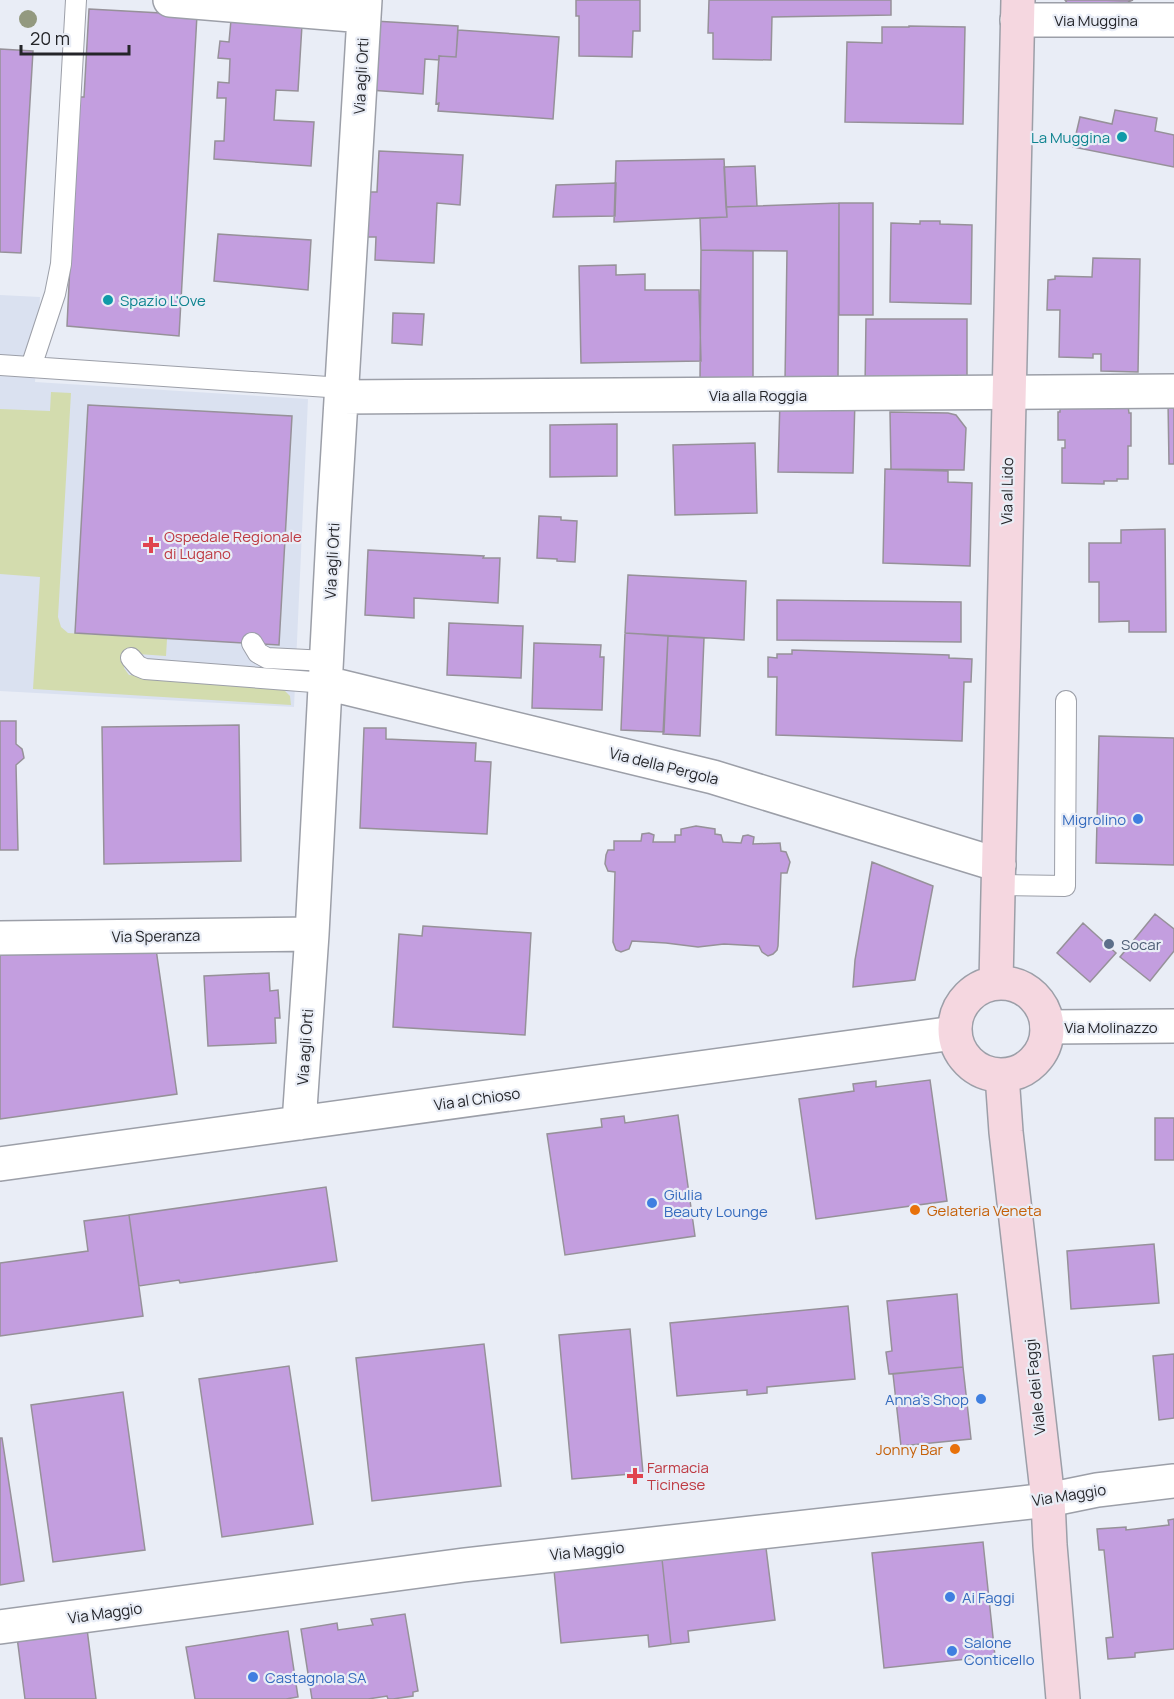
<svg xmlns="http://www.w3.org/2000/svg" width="1174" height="1699" viewBox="0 0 1174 1699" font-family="Manrope,sans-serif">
<rect width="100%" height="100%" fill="#e9edf6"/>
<path fill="#dae1f0" d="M0 295 40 297 35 382 308 399 294 707 0 691Z"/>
<path fill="#d3dcae" d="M51 392 71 393 58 617 61 627 68 633 167 639 166 656 138 654 124 663V668L129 675 282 688 290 696 291 705 33 689 40 577 0 574V409L50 411Z"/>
<path fill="#c39edf" stroke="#969199" stroke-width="1.5" d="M576 0H640V31H633L632 57 579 56V16H576Z
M709 0H891V15L772 17 771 60 713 59V33H708Z
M1065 0H1133L1128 2 1071 4H1068Z
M89 9 197 15 179 336 67 326 78 97H84Z
M231 20 302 25 298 91 276 90 274 120 314 122 311 166 214 159 215 141H224L226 98H217L218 82 229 83 230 59 218 58 220 41 229 42Z
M374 21 458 26 456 57 439 56V60L425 59 423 94 370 90Z
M909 26 965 27 963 124 845 122 847 42 882 43V27H909Z
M458 30 559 37 553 119 438 111 439 103 436 104 439 56 456 57Z
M0 49 33 51 21 253 0 252Z
M1115 110 1157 118 1155 131 1174 135V167L1073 147 1080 117 1112 124Z
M379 151 463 155 460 205 437 203 434 263 375 260 376 237H366L369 192H377Z
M724 159 727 217 614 222 616 161Z
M755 166 757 206 726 207 724 167Z
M616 183 615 216 553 217 556 185Z
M839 203 838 380 785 381 787 251 701 250 700 218 727 217 726 207Z
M839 203H873V315H839Z
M920 221H940V224L972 225 971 304 890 302 891 223 920 224Z
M218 234 311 240 308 290 214 281Z
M701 250 753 251V386L700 381Z
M1093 258 1140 259 1138 372 1101 371V354H1093V358L1059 357 1060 310H1047L1048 280 1055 279V276L1092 277Z
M616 265V275L645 274V290H699L701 361 581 363 579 266Z
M393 313 424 314 422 345 392 343Z
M866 319H967V387H865Z
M855 399 853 473 778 472 780 400Z
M1168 401H1174V464H1169Z
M88 405 292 416 279 645 75 633Z
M1060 406H1128L1129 413H1131V446H1128V479H1117V481H1104V484L1062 483V448H1065V440H1058V412H1060Z
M890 412 948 413 956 415 966 428 964 470 891 469Z
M617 424V476L550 477V425Z
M755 443 757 513 675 515 673 445Z
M885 469 948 471V482L972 483 970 566 883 563Z
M539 516 561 517V520L577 521 575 562 557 561V559L537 558Z
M1165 529 1166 632H1129V621L1099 622V582H1089V543H1121V530Z
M368 550 484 556 483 558H500L498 603 414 598V618L365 615Z
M628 575 746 581 744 640 625 633Z
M777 600 961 602V642L777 640Z
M449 623 523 626 521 678 447 675Z
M625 633 668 636 664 732 621 730Z
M668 636 704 638 700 736 663 734Z
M534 643 601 645 600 657H604L602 710 532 708Z
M792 650 949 655V658L972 659 971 682H964L962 741 776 735 777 677H768V657L777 658V654H792Z
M0 721H16V744L22 749 23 753 24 758 16 765 18 850H0Z
M239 725 241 861 104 864 102 727Z
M364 728H386V739L476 743 475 761 491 762 487 834 360 828Z
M1099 736 1174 738V865L1096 863Z
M696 826 715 829V834L721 835 723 842 741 843 743 836 748 835 754 837 753 844 780 843 781 851 786 852 790 862 787 873H781L778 946 777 950 773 954 768 956 762 952 759 946 724 944 698 947 666 943 632 941 629 949 621 952 616 950 613 942 615 872 608 871 605 864 606 855 608 850H614V841H641L642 834 649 833 654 835 653 842H675V835H681V829Z
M872 862 933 886 915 980 853 987 855 960Z
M1155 914 1174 929V951L1150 981 1120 957Z
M1083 923 1116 953 1090 982 1057 953Z
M423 926 531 933 525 1035 393 1027 399 934 422 936Z
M156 949 177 1094 0 1119V952Z
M269 973 270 991 278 990 280 1018H275L276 1043 208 1046 204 976Z
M930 1080 947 1201 816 1219 799 1099 854 1091 853 1084 876 1081V1087Z
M678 1115 695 1236 565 1255 547 1134 602 1127 601 1119 624 1116 625 1123Z
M1155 1118H1174V1160H1155Z
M326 1187 337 1261 180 1283 179 1280 139 1286 129 1215Z
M129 1215 143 1316 0 1336V1263L88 1251 84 1221Z
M1154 1244 1159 1303 1071 1309 1067 1251Z
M957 1294 963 1367 889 1374 886 1352 892 1351 887 1301Z
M848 1306 855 1379 767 1387V1393L747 1395V1390L677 1396 670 1323Z
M630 1329 643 1473 572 1479 559 1335Z
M484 1344 501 1486 372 1501 356 1358Z
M1174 1354V1418L1159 1420 1153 1356Z
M289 1366 313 1524 222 1537 199 1379Z
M963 1367 971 1439 901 1446 893 1374Z
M123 1392 145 1550 53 1562 31 1405Z
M0 1438H2L24 1581 0 1585Z
M1174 1519V1649L1135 1653V1657L1108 1659 1106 1638 1113 1637 1104 1550H1099L1097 1529 1126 1527V1530L1169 1525 1168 1520Z
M983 1542 995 1656 884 1668 872 1553Z
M766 1548 775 1620 688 1631 689 1642 671 1644 662 1559Z
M662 1559 671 1644 649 1647 648 1635 561 1643 554 1570Z
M405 1614 418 1691 413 1692V1696L393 1699H388L387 1696 368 1699H312L301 1629 337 1623 338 1630 373 1625 371 1619Z
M87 1629 96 1699H25L17 1637Z
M288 1631 298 1697 286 1699H195L186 1647Z"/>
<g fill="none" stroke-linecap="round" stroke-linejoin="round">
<g stroke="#9c9fa8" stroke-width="22">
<path id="lane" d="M0 365 343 388
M31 367 55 294 61 264 76 0
M252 643 258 653 267 658 327 661
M131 658 138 666 145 669 326 683
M998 885 1065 886 1066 701"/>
</g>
<g stroke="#9c9fa8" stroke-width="36">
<path id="street" d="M170 0 364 16
M1017 20H1174
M342 397 1174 391
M326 683 713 777 999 865
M0 938 312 934
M1047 1027 1174 1026
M299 1123 312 934 334 517 365 0
M0 1164 954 1033
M0 1627 464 1565 1048 1500 1097 1490 1174 1481"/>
</g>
<g stroke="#9c9fa8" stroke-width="36">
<path id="secondary" d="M996 982 1018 0
M955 1029a46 46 0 1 1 92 0a46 46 0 1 1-92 0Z
M1002 1075 1006 1132 1048 1500 1050 1545 1063 1699"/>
</g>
<use href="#lane" stroke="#fff" stroke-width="20"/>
<use href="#street" stroke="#fff" stroke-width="33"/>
<use href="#secondary" stroke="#f5d7e0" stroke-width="33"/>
</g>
<circle fill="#93997f" cx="28" cy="19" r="9"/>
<g fill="#0f9aa8" stroke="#e9edf6" stroke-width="2">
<circle cx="1122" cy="137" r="6"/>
<circle cx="108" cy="300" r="6"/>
</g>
<g fill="#e0444e" stroke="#e9edf6" stroke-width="2">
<path d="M148 536h6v6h6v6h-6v6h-6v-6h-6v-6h6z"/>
<path d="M632 1467h6v6h6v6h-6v6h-6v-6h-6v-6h6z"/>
</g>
<g fill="#3f7fe0" stroke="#e9edf6" stroke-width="2">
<circle cx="1138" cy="819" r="6"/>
<circle cx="652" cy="1203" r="6"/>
<circle cx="981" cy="1399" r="6"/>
<circle cx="950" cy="1597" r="6"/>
<circle cx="952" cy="1651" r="6"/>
<circle cx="253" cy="1677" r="6"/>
</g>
<circle fill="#5c6f8a" stroke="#e9edf6" stroke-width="2" cx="1109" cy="944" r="6"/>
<g fill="#e8710a" stroke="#e9edf6" stroke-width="2">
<circle cx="915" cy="1210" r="6"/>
<circle cx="955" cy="1449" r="6"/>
</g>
<g text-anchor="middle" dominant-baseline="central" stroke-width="4.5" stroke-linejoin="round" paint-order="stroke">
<g font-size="15" fill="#242529" stroke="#e9edf6">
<text x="1096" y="20">Via Muggina</text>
<text transform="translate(361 76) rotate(-87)">Via agli Orti</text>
<text x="758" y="395">Via alla Roggia</text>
<text transform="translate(1007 491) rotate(-89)">Via al Lido</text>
<text transform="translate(332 561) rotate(-87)">Via agli Orti</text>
<text transform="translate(664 766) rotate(14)">Via della Pergola</text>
<text transform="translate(156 936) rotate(-1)">Via Speranza</text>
<text x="1111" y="1027">Via Molinazzo</text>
<text transform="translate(305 1047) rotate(-86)">Via agli Orti</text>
<text transform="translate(477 1099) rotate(-8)">Via al Chioso</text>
<text transform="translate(1035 1387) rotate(-96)">Viale dei Faggi</text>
<text transform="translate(1069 1495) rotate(-9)">Via Maggio</text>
<text transform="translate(587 1551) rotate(-6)">Via Maggio</text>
<text transform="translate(105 1613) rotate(-8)">Via Maggio</text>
</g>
<g font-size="15" fill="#0d838f" stroke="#e9edf6" text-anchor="end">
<text x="1110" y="137">La Muggina</text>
<text x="120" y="300" text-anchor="start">Spazio L'Ove</text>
</g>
<g font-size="15" fill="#be3a42" stroke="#e9edf6" text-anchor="start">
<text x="164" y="536">Ospedale Regionale<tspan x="164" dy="17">di Lugano</tspan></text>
<text x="647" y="1467">Farmacia<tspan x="647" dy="17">Ticinese</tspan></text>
</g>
<g font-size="15" fill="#366cbe" stroke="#e9edf6" text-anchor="start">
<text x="1126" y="819" text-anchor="end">Migrolino</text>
<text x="664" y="1194">Giulia<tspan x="664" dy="17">Beauty Lounge</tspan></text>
<text x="969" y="1399" text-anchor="end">Anna's Shop</text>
<text x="962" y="1597">Ai Faggi</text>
<text x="964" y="1642">Salone<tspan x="964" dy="17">Conticello</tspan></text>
<text x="265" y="1677">Castagnola SA</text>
</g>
<g font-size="15" fill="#4e5e75" stroke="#e9edf6" text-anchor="start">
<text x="1121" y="944">Socar</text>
</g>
<g font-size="15" fill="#c56008" stroke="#e9edf6" text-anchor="start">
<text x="927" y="1210">Gelateria Veneta</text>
<text x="943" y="1449" text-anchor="end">Jonny Bar</text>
</g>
</g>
<path d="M21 45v9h108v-9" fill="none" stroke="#242529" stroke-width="3"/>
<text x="30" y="45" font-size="18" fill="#242529" stroke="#e9edf6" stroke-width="4.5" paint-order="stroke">20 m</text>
</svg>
